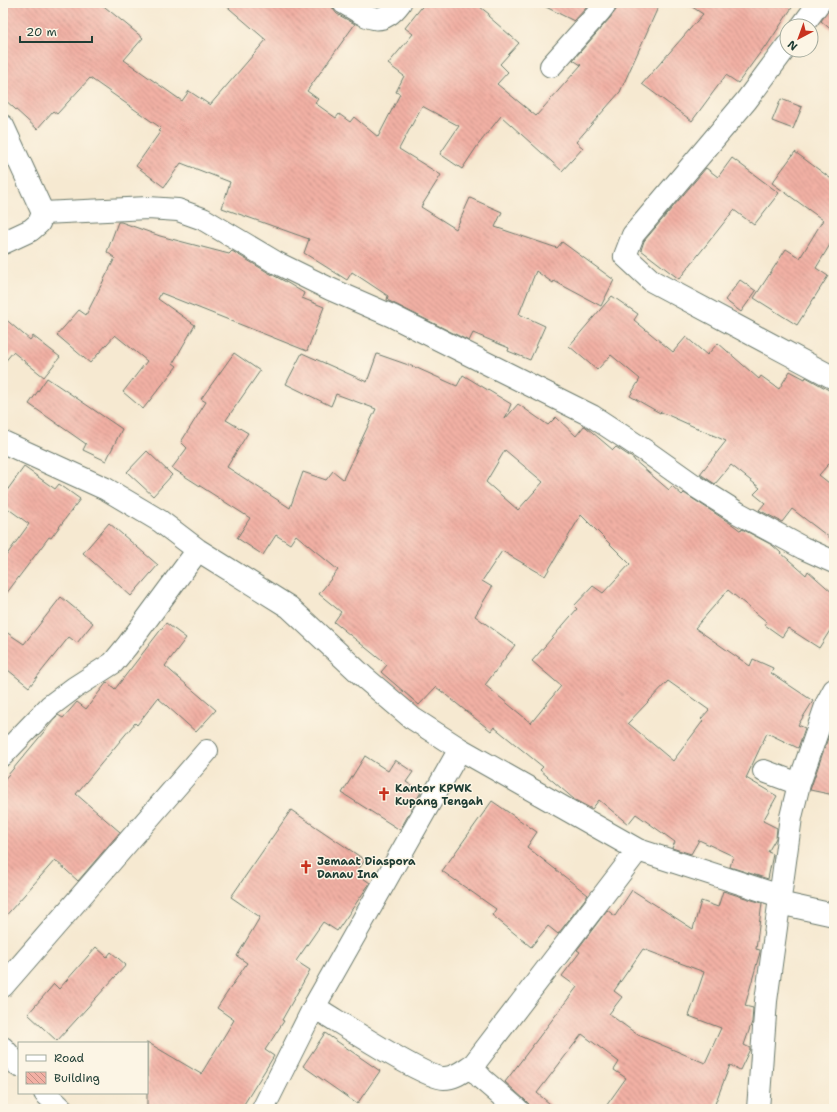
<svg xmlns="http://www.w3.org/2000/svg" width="837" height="1112" viewBox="0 0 837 1112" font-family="'Shantell Sans',sans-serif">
<defs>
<pattern id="building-back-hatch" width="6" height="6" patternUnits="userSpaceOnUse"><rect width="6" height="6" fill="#f2b0a4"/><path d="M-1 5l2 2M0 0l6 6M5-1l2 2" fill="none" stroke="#c39086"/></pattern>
</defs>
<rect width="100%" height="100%" fill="#fcf5e5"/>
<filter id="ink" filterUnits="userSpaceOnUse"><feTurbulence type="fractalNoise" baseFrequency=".025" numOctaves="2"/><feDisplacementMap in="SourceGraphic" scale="8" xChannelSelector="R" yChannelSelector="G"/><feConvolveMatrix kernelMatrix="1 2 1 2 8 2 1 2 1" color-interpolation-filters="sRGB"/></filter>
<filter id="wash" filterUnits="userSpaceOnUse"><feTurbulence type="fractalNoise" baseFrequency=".012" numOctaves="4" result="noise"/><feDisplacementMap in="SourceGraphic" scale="16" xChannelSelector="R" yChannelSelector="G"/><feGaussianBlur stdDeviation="0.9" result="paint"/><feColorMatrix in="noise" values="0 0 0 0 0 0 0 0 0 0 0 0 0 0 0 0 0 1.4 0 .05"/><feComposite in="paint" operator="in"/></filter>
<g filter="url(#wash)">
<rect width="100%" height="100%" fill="#f6e9d1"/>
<g id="blocks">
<path fill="url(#building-back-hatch)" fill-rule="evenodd" d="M3 3H100L143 38 124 60 182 101 189 91 210 105 266 40 223 3H332L333 9 337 14 355 24 307 91 318 99 315 103 336 118 339 114 350 122 354 117 378 137 400 94 396 92 404 76 388 64 413 34 405 28 425 3H475L489 14 488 16 519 43 500 64 508 72 497 84 536 116 581 65 573 60 610 18 616 10 618 3H660L620 92 576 142 583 148 562 171 501 116 478 145 462 169 440 154 459 126 422 106 399 149 441 175 421 207 456 229 470 198 502 212 495 227 557 248 562 242 614 280 601 306 554 281 553 283 536 271 519 314 545 326 530 360 508 351 509 348 473 333 469 341 387 300 388 296 352 272 347 280 304 253 309 239 222 208 230 182 181 163 164 187 136 166 160 132 158 131 161 128 90 78 57 114 53 111 37 129 3 98Z
M538 3H583L588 6 574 21Z
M686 3H795L766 47 765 46 738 83 726 75 692 121 642 84 703 14Z
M831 3H834V32L821 21 829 10Z
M781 99 802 107 793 129 772 121Z
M795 152 834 181V238L816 268 828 276 797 325 754 298 786 249 800 258 823 220 772 183Z
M732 158 779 193 754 225 734 210 679 279 641 250 644 241 706 168 718 177Z
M118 222H121L160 236 229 254 232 251 269 273 286 282 304 293 302 298 324 307 307 351 161 293 158 299 195 325 173 363 177 366 143 409 123 392 147 361 115 335 90 363 57 335 79 310 86 315 115 258 107 252Z
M740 280 756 291 741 312 725 300Z
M612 296 638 314 634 320 673 352 686 337 707 355 718 343 759 379 761 376 779 389 790 371 805 379 806 377 834 393V458L819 475 834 487V541L792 509 782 522 759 510 765 503 754 494 760 488 731 465 715 484 700 474 726 441 661 412 660 413 630 396 640 379 611 355 597 370 569 346Z
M3 317 30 340 33 336 60 357 44 377 13 352 3 364Z
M234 353 260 371 226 420 248 433 227 467 290 508 303 472 326 480 333 471 343 479 376 409 336 394 331 406 286 384 302 353 367 382 377 354 417 368 457 386 463 375 511 404 505 419 518 404 548 425 556 417 576 436 584 426 586 427 613 450 616 447 634 459V460L669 490 672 486 682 495 684 493 733 525 741 531 742 529 772 545 806 575 808 571 834 594V624L819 648 788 628 782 637 765 625 767 622 728 590 695 628 750 666 753 659 773 668 771 673 813 701 798 725 805 728 798 748 767 733 746 778 777 796 763 821 777 828 776 838 768 852 773 854 768 879 730 867 733 856 699 840 691 854 672 848 675 842 636 814 628 824 599 800 592 809 575 800 540 770 543 767 494 727 491 731 436 687 419 705 381 672 387 665 334 622 341 612 319 594 338 570 296 535 290 544 276 535 263 555 237 538 250 518 172 468 187 448 181 442 206 402 201 399ZM505 450 543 482 518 510 486 482ZM581 515 630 564 603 593 593 586 574 606 577 609 532 661 561 686 531 723 485 685 515 645 475 616 492 587 482 581 502 551 545 576ZM668 681 709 710 701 719 703 721 673 761 628 723Z
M47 378 122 429 106 461 83 450 86 444 29 404Z
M147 451 172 475 153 496 127 472Z
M24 467 55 489 59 484 80 499 51 538 49 537 3 598V560L29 524 3 505V496Z
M109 523 158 565 131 596 83 553Z
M61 597 93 623 77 643 69 637 29 687 3 666V630L24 644Z
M166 623 186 638 165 666 216 710 196 732 158 698 137 725 135 723 76 794 120 832 78 881 55 860 3 919V781L58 715 63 718 77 702 86 709 107 682 115 689Z
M829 735 834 737V795L810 790Z
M365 756 388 771 395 760 413 772 406 782 421 792 400 830 342 793Z
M492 801 537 832 527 847 588 895 558 934 548 926 531 947 492 915 496 909 442 871Z
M291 810 365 860 356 873 370 883 337 931 323 922 296 961 310 970 282 1020 284 1021 265 1050 274 1056 241 1109H147V1042L201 1074 234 1020 217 1008 247 963 237 956 260 917 231 897Z
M632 890 693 929 701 901 718 907 723 891 762 903 756 949 760 950V952L745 1006 753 1008 752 1022 744 1045 750 1048V1049L740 1070 730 1065 713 1109H604L626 1078 614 1070 619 1062 582 1034 537 1093 556 1109H529V1104L525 1100 505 1082 577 987 562 976 580 952 577 950 607 910 615 916ZM643 949 704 972 689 1016 721 1028 705 1063 638 1035 609 1014 622 997 614 991Z
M96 947 107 957 111 952 126 965 57 1041 28 1014 54 984 59 989Z
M325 1033 380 1071 357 1104 303 1066Z"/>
</g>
</g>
<g filter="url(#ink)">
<use href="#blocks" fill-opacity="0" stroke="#6a796b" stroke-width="1"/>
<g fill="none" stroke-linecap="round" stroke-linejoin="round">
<g stroke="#6a796b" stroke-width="24">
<path id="street" d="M344 3C367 16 380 30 400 3
M802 26 819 3
M787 46 746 101 633 235 625 256 652 281 834 378
M551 66 600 11 606 3
M3 126 43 213 39 223 31 230 3 243
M43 213 148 208 178 210 203 219 275 262 330 289 392 316 592 416 647 452 695 486 738 513 803 548 834 562
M3 442 106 489 160 521 198 550 289 607 365 678 412 718 460 749 638 850
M3 755 50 706 74 688 113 663 127 646 198 550
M799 784 827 703 834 690
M779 903 834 915
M3 986 207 751
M314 1007C335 1019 425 1079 444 1078 456 1078 464 1070 474 1064
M3 1048 19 1066
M45 1093 62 1109
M263 1109 314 1007 460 749
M517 1109 482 1079 476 1072 474 1064 638 850 780 896
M758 1109 766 1001 791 817 799 784 764 771"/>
</g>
<use href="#street" stroke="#fff" stroke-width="22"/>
</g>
</g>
<defs>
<g id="church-bare" transform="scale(1.08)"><path d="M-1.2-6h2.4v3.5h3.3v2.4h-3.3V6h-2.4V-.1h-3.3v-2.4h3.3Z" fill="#c8321e" stroke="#fcf5e5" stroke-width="2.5" paint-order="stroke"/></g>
</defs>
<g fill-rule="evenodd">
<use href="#church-bare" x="384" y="794"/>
<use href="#church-bare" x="306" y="867"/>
</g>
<g text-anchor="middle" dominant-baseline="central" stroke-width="3" stroke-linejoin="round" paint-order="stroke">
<g font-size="11" font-weight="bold" fill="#1f3d34" stroke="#fcf5e5" text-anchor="start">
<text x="395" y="788">Kantor KPWK<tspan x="395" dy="13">Kupang Tengah</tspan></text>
<text x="317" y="861">Jemaat Diaspora<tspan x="317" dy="13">Danau Ina</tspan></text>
</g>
</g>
<rect width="837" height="1112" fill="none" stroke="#fcf5e5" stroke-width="16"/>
<rect x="18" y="1042" width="130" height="52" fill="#fcf5e5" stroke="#a4ab9e"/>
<rect x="26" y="1055" width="20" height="6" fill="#ffffff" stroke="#a4ab9e"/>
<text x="54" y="1062" font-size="12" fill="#1f3d34">Road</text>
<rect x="26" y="1072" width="20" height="12" fill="url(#building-back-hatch)" stroke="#a4ab9e"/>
<text x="54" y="1082" font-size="12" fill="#1f3d34">Building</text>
<g transform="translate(799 38) rotate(221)"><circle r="19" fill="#fcf5e5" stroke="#a4ab9e"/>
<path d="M0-3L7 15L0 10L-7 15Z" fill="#c8321e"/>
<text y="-6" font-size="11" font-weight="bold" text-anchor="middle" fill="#1f3d34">N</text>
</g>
<path d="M20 36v6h72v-6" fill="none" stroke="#1f3d34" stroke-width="2"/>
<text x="26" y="36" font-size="12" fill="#1f3d34" stroke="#fcf5e5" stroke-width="3" paint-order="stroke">20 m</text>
</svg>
